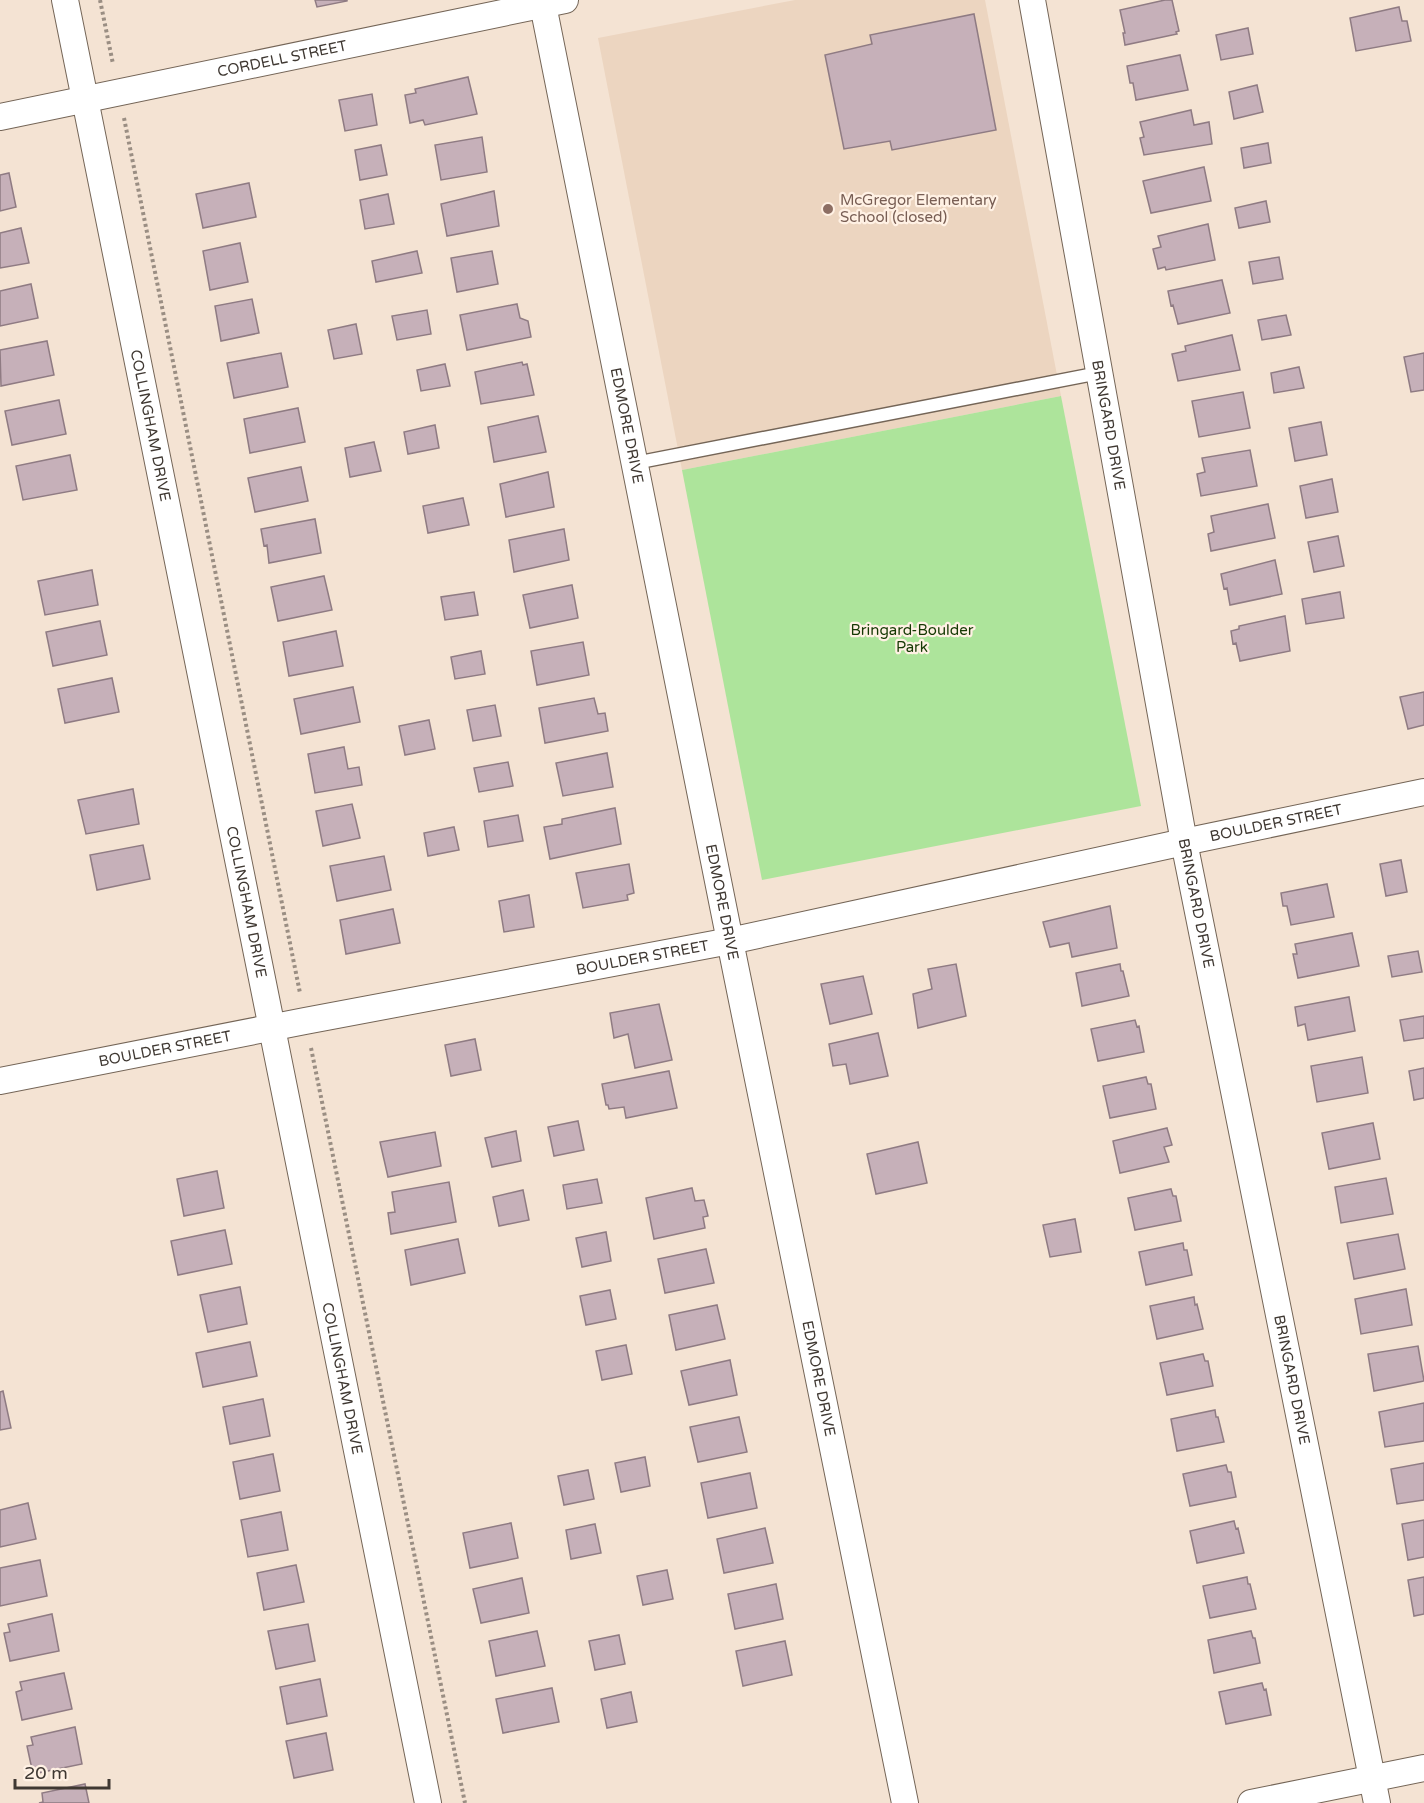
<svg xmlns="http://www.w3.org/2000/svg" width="1424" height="1803" viewBox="0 0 1424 1803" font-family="'Varela Round',sans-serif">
<rect width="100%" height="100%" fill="#f4e3d3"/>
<path fill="#ecd5c0" d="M795 0H985L1061 396 682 470 598 38Z"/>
<path fill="#ade49b" d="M1061 396 1141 806 762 880 682 470Z"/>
<path fill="#c6b0b9" stroke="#8f7b83" stroke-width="1.5" d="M315 0H347V1L317 7Z
M1165 0H1172L1179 31 1176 32 1177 34 1125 45 1123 33H1125L1120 10Z
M1399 7 1402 21H1407L1411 41 1356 51 1350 18Z
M974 14 996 130 892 150 890 141 844 149 825 55 872 44 870 35Z
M1248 28 1253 54 1221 60 1216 35Z
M1180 55 1188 90 1136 100 1133 83H1130L1127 66Z
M468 77 477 114 425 125 423 120 410 123 405 95 416 93 415 89Z
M1257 85 1263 112 1234 119 1229 92Z
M372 94 377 125 345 131 339 100Z
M1191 110 1194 125 1209 122 1212 144 1144 155 1140 138 1144 137 1140 122Z
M482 137 487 172 441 180 435 145Z
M1268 143 1271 163 1244 168 1241 148Z
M381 145 387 175 360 180 355 150Z
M1204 167 1211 201 1151 213 1143 181Z
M9 173 16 207 0 211V175Z
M249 183 256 217 203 228 196 194Z
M494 191 499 226 447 236 441 204Z
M388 194 394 224 365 229 360 200Z
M1266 201 1270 222 1239 228 1235 208Z
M1208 224 1215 260 1166 270 1165 267 1158 269 1153 249 1161 247 1158 236Z
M21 228 29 263 0 268V233Z
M240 243 248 282 210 290 203 251Z
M417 251 422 273 376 282 372 261Z
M492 251 498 284 457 292 451 258Z
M1279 257 1283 279 1253 284 1249 262Z
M1222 280 1230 313 1178 324 1173 305 1171 306 1168 291Z
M31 284 38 318 0 326V291Z
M252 299 259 333 221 341 215 306Z
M517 304 520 318 528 321 531 337 467 350 460 315Z
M427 310 431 334 397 340 392 316Z
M1286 315 1291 335 1262 340 1258 320Z
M356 324 362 354 334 359 328 330Z
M1232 335 1240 370 1178 381 1172 354 1186 351 1185 346Z
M47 341 54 375 1 386 0 350Z
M281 353 288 387 234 398 227 363Z
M1424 353V390L1411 392 1404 357Z
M522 362 523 365 527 364 534 395 481 404 475 372Z
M445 364 450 386 421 391 417 370Z
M1299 367 1304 388 1274 393 1271 373Z
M1243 392 1250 428 1199 437 1192 401Z
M59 400 66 434 12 445 5 411Z
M298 408 305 442 250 453 244 419Z
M538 416 546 452 494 462 488 427Z
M1321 422 1327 455 1295 461 1289 428Z
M435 425 439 448 408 454 404 432Z
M374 442 381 471 350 477 345 448Z
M1250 450 1257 486 1201 496 1197 474 1205 472 1202 458Z
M70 455 77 490 23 500 16 466Z
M301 467 308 501 255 512 248 478Z
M548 472 554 507 506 517 500 484Z
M1332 479 1338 512 1306 518 1300 486Z
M463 498 469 525 428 533 423 506Z
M1268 504 1275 538 1211 551 1208 534 1214 532 1211 516Z
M315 519 321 553 269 563 267 545 264 546 261 529Z
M564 529 569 560 514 572 509 540Z
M1338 536 1344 566 1314 572 1308 542Z
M1275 560 1282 594 1230 605 1227 588 1224 589 1221 574Z
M92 570 98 605 45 615 38 581Z
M324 576 332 610 278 621 271 587Z
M572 585 578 618 530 628 523 595Z
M474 592 478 615 445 620 441 597Z
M1340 592 1344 618 1306 624 1302 599Z
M1285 616 1290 651 1240 661 1236 643 1233 644 1231 631 1239 629V626Z
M100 621 107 655 53 666 46 632Z
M336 631 343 666 289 676 283 642Z
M583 642 589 675 537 685 531 651Z
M481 651 485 674 455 679 451 657Z
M112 678 119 712 65 723 58 689Z
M353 687 360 722 301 734 294 699Z
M1424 692V725L1408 729 1400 697Z
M594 698 598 714 605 713 608 731 545 743 539 708Z
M495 705 501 736 473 741 467 710Z
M429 720 435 749 405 755 399 726Z
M344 747 348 769 359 767 362 785 315 793 308 754Z
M607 753 613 787 563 796 556 763Z
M508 762 513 786 479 792 474 768Z
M133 789 139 824 86 834 78 800Z
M352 804 360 838 323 846 316 811Z
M615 808 621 844 550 859 544 827 562 824V819Z
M518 815 523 841 488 847 484 821Z
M454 827 459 850 428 856 424 833Z
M143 845 150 879 97 890 90 855Z
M384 856 391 890 337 901 330 866Z
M1401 860 1407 892 1386 896 1380 864Z
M629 864 634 893 627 895 628 900 583 908 576 873Z
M1327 884 1334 917 1291 925 1287 906H1283L1281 893Z
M529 895 534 927 504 932 499 901Z
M1110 906 1117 948 1072 957 1069 943 1050 947 1043 922Z
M393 909 400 943 346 954 340 920Z
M1352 933 1359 966 1298 978 1293 954H1297L1295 944Z
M1418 951 1422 972 1392 977 1388 956Z
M956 964 966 1016 918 1028 913 994 932 989 928 969Z
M1120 964 1121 971H1123L1129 996 1082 1006 1076 973Z
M863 976 872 1014 830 1024 821 984Z
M1349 997 1355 1031 1308 1040 1305 1024 1298 1026 1295 1007Z
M659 1004 672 1060 635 1068 628 1034 614 1038 610 1013Z
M1424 1016V1038L1404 1041 1400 1020Z
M1135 1020 1137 1027 1139 1026 1144 1052 1098 1061 1091 1029Z
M878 1033 888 1076 850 1084 846 1064 833 1066 829 1044Z
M475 1039 481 1070 451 1076 445 1045Z
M1362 1057 1368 1093 1317 1102 1311 1066Z
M1424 1068V1098L1414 1100 1409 1071Z
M669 1071 677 1108 626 1118 624 1107 609 1109 608 1105H606L602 1084Z
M1146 1077 1148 1084H1151L1156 1109 1110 1118 1103 1086Z
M578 1121 584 1150 554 1156 548 1127Z
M1373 1123 1380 1159 1329 1169 1322 1133Z
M1167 1128 1172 1145 1164 1147 1169 1162 1120 1173 1113 1141Z
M516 1131 521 1161 492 1167 485 1138Z
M435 1132 441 1166 388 1177 380 1142Z
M918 1142 927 1183 876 1194 867 1154Z
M217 1171 224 1208 184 1216 177 1179Z
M1386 1178 1393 1214 1341 1223 1335 1187Z
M597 1179 602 1203 567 1209 563 1185Z
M449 1182 456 1222 391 1234 388 1213 395 1212 392 1192Z
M692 1188 695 1201 704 1200 708 1216 703 1217 705 1228 654 1239 646 1198Z
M1171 1189 1173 1196H1176L1181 1221 1135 1230 1128 1198Z
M523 1190 529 1220 499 1226 493 1197Z
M1075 1219 1081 1252 1050 1257 1043 1225Z
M225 1230 232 1264 178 1275 171 1241Z
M606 1232 611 1261 582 1267 576 1238Z
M1398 1234 1405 1269 1354 1279 1347 1243Z
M458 1239 465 1273 411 1285 405 1250Z
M1183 1243 1184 1250H1187L1192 1275 1146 1285 1139 1252Z
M706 1249 714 1283 665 1293 658 1259Z
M240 1287 247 1324 208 1332 200 1295Z
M1406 1289 1412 1325 1361 1334 1355 1299Z
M610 1290 616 1319 586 1325 580 1296Z
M1194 1297 1195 1305 1197 1304 1203 1329 1157 1339 1150 1306Z
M717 1305 725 1339 676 1350 669 1315Z
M250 1342 257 1376 203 1387 196 1353Z
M626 1345 632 1374 602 1380 596 1351Z
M1418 1346 1424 1381 1374 1391 1368 1354Z
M1203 1354 1205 1361H1208L1213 1386 1167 1395 1160 1363Z
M730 1360 737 1395 689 1405 681 1371Z
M3 1391 11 1428 0 1430V1392Z
M263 1399 270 1436 230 1444 223 1407Z
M1424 1403V1441L1385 1447 1379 1412Z
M1215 1410 1216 1417H1218L1224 1442 1177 1451 1171 1419Z
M739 1417 747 1452 698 1462 690 1427Z
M273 1454 280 1491 240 1499 233 1462Z
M645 1457 650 1486 621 1492 615 1463Z
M1424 1463V1500L1397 1504 1391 1469Z
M1226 1465 1228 1472H1231L1236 1497 1190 1506 1183 1474Z
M588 1470 594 1499 564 1505 558 1476Z
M750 1473 757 1508 708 1518 701 1483Z
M28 1503 36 1539 0 1547V1510Z
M281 1512 288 1550 248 1557 241 1520Z
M1424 1520V1557L1408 1560 1402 1524Z
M1234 1521 1236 1529 1238 1528 1244 1553 1197 1563 1190 1531Z
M511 1523 518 1558 470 1568 463 1533Z
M595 1524 601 1553 571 1559 566 1530Z
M765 1528 773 1563 724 1573 717 1539Z
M40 1560 47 1596 0 1606V1568Z
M296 1565 304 1602 264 1610 257 1573Z
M667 1570 673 1599 643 1605 637 1576Z
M1247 1577 1248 1584H1250L1256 1609 1210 1618 1203 1586Z
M1424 1577V1614L1414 1616 1408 1580Z
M522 1578 529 1613 481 1623 473 1589Z
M776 1584 783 1619 735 1629 728 1594Z
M52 1614 59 1651 10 1661 4 1633 10 1632 8 1624Z
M308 1624 315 1661 276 1669 268 1631Z
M537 1631 545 1666 496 1676 489 1641Z
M1251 1631 1253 1638H1255L1260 1663 1214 1673 1208 1640Z
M619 1635 625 1664 595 1670 589 1641Z
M785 1641 792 1675 743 1686 736 1651Z
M64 1673 72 1709 22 1720 16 1692 22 1690 20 1682Z
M320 1679 327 1716 287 1724 280 1687Z
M1262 1683 1264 1690 1266 1689 1271 1715 1226 1724 1219 1692Z
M552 1688 559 1722 503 1733 496 1699Z
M631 1692 637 1722 607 1728 601 1699Z
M75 1727 82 1764 33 1774 27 1746 33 1745 31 1737Z
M326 1733 333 1770 294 1778 286 1741Z
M85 1784 89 1803H39L43 1802 42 1793Z"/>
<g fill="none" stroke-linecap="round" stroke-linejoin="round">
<g stroke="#746557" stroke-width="15">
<path id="service" d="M635 463 1099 373"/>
</g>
<g stroke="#746557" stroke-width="28">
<g id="minor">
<path id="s1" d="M65 0 428 1803"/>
<path id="s2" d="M542 0 730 941 905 1803"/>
<path id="s3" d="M1032 0 1184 842 1377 1803"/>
<path id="s4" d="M0 117 565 0"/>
<path id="s5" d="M0 1081 305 1021 730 941 1184 842 1424 792"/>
<path d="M1251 1803 1424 1768"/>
</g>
</g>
<path stroke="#9a8e83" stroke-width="4" stroke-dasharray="3 3" stroke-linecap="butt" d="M100 0 113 64
M124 118 300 993
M311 1048 465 1803"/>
<use href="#service" stroke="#fff" stroke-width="12"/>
<use href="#minor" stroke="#fff" stroke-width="26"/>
</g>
<circle fill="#8d6e63" stroke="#fff1e4" stroke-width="2" cx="828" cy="209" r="6"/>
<g text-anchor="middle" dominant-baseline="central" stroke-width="4.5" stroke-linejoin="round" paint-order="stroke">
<g font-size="15" fill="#3f3832" stroke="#fff1e4">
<text stroke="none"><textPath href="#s4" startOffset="288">CORDELL STREET</textPath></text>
<text stroke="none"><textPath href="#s1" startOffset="434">COLLINGHAM DRIVE</textPath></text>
<text stroke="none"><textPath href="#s2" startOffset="434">EDMORE DRIVE</textPath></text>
<text stroke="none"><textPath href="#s3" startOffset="432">BRINGARD DRIVE</textPath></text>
<text stroke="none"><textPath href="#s5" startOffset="1302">BOULDER STREET</textPath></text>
<text stroke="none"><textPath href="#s1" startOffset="920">COLLINGHAM DRIVE</textPath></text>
<text stroke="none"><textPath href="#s2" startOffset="920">EDMORE DRIVE</textPath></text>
<text stroke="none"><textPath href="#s3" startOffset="918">BRINGARD DRIVE</textPath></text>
<text stroke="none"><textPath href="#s5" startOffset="654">BOULDER STREET</textPath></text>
<text stroke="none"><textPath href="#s5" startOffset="168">BOULDER STREET</textPath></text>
<text stroke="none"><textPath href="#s1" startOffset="1406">COLLINGHAM DRIVE</textPath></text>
<text stroke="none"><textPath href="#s2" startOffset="1406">EDMORE DRIVE</textPath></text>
<text stroke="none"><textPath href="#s3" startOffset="1404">BRINGARD DRIVE</textPath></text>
</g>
<g font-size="15" fill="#785e54" stroke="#fff1e4" text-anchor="start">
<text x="840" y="200">McGregor Elementary<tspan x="840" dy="17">School (closed)</tspan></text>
</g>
<g font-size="15" fill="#153903" stroke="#fff1e4">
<text x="912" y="630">Bringard-Boulder<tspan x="912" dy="17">Park</tspan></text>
</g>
</g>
<path d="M15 1779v9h94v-9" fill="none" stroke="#3f3832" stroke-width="3"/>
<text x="24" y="1779" font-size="18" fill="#3f3832" stroke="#fff1e4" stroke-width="4.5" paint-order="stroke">20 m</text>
</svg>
